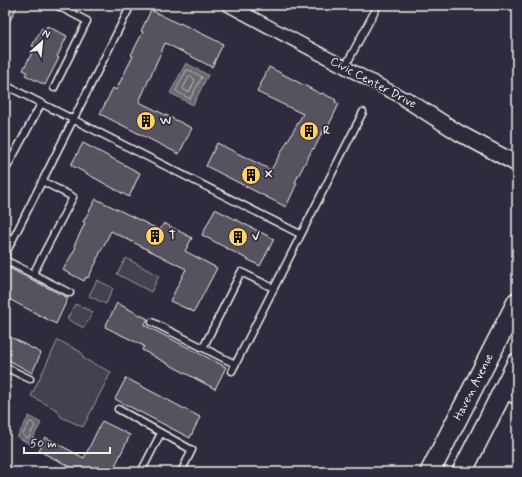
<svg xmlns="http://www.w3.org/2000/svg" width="522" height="477" viewBox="0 0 522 477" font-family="Mynerve,sans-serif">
<rect width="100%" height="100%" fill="#2f2a3d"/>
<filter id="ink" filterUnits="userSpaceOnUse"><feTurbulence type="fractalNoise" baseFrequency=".025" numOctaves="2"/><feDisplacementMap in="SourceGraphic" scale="8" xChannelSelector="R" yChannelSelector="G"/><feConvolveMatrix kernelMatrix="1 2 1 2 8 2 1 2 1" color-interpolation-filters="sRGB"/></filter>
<g filter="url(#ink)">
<path fill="#454050" stroke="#9c989c" d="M126 258 159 276 151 292 117 274Z
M97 280 113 288 106 304 89 296Z
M75 304 93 312 84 328 67 319Z
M58 340 81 352 84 359 111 372 83 427 61 417 57 410 31 396Z"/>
<path fill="#6a6670" stroke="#a19ea0" d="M186 63 208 75 193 105 170 93Z
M29 416 41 423 30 444 17 437Z"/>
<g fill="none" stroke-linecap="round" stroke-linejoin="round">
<path stroke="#bdb9b8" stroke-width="1" d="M187 70H189L202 77 190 99 176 91Z
M191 76 195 80 190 91 188 92 184 90 183 88 189 77Z
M32 422 35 426 29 437 27 438 24 436 23 434 29 423Z"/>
</g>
<path fill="#56525f" stroke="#f4f1e8" d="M5 5H18L5 30Z
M151 10 179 24 180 23 223 44 212 67 165 43 139 102 192 128 179 154 100 114 113 88 116 90 133 56 131 55 143 32 141 31Z
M47 26 67 36 57 57 59 58 45 85 25 75 27 72 23 70 35 47 32 46 42 28 45 30Z
M269 67 321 94 322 93 336 100 335 102 339 104 328 127H325L314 149 313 148 295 182 297 183 286 207 206 166 217 143 271 170 303 114 257 92Z
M83 143 140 173 129 197 71 165Z
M96 199 160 230 164 223 192 238 185 251 217 268 194 312 170 301 186 269 111 231 96 261H97L88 278 86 277 84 281 63 270 76 247 74 246 85 223 83 222Z
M215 209 274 239 260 266 202 235Z
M5 266 68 298 56 324 5 297Z
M117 303 148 319 144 325 226 367 215 389 142 350 144 346 105 327Z
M5 334 41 353 32 373 5 358Z
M126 378 200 417 190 438 115 399Z
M102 421 130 435 112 472H81L39 451 45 437 84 458Z"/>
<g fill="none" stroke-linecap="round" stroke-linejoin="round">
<g stroke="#f4f1e8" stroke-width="9">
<path id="service" d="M345 67 378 5
M5 85 300 234
M54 88 87 21 56 5
M5 171 41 104
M5 255 131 5
M5 260 70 293
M33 274 73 197 42 181
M152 322 235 364
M203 348 241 272 273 288
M5 367 30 379
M232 371 363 112
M503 394 517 402
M118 409 192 450 181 472
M141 472 161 433"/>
</g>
<g stroke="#f4f1e8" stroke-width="15">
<path id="minor" d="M228 5 407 100"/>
</g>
<g stroke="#f4f1e8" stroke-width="18">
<path id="tertiary" d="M407 100 459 133 517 164"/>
</g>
<g stroke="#f4f1e8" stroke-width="22">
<path id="primary" d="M430 472 517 302
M462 472 517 363"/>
</g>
<use href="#service" stroke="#2f2a3d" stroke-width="6"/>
<use href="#minor" stroke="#2f2a3d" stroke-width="12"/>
<use href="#tertiary" stroke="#2f2a3d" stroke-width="15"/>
<use href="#primary" stroke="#2f2a3d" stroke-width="19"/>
</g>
</g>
<defs>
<g id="building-disc" transform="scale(1)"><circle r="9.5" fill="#ffd166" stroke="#2f2a3d"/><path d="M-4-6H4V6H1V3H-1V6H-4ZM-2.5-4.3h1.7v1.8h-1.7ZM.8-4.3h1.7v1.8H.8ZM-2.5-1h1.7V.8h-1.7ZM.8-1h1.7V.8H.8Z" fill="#111"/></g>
</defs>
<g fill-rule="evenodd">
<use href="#building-disc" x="146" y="121"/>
<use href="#building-disc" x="309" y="131"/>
<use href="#building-disc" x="251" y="175"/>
<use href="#building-disc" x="155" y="236"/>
<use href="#building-disc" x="238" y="237"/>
</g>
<g text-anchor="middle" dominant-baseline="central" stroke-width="3.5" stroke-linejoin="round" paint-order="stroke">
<g font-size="12" fill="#f4f1e8" stroke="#2f2a3d">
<text transform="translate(373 83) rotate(28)">Civic Center Drive</text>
<text transform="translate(474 387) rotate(-63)">Haven Avenue</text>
</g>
<g font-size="12" font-weight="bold" fill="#f4f1e8" stroke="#2f2a3d" text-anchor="start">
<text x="160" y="121">W</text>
<text x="323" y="131">R</text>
<text x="265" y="175">X</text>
<text x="169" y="236">T</text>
<text x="252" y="237">V</text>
</g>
</g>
<rect width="522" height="477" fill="none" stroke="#2f2a3d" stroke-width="20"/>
<rect x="10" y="10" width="502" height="457" fill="none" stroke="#f4f1e8" stroke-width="1.5" filter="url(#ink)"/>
<g transform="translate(42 42) rotate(27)" stroke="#2f2a3d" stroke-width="3" paint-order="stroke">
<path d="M0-3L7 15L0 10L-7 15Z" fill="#f4f1e8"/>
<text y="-6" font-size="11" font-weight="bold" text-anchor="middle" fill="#f4f1e8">N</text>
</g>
<path d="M24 447v6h86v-6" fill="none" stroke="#f4f1e8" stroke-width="2"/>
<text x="30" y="447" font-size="12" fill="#f4f1e8" stroke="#2f2a3d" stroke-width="3" paint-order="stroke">50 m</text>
</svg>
